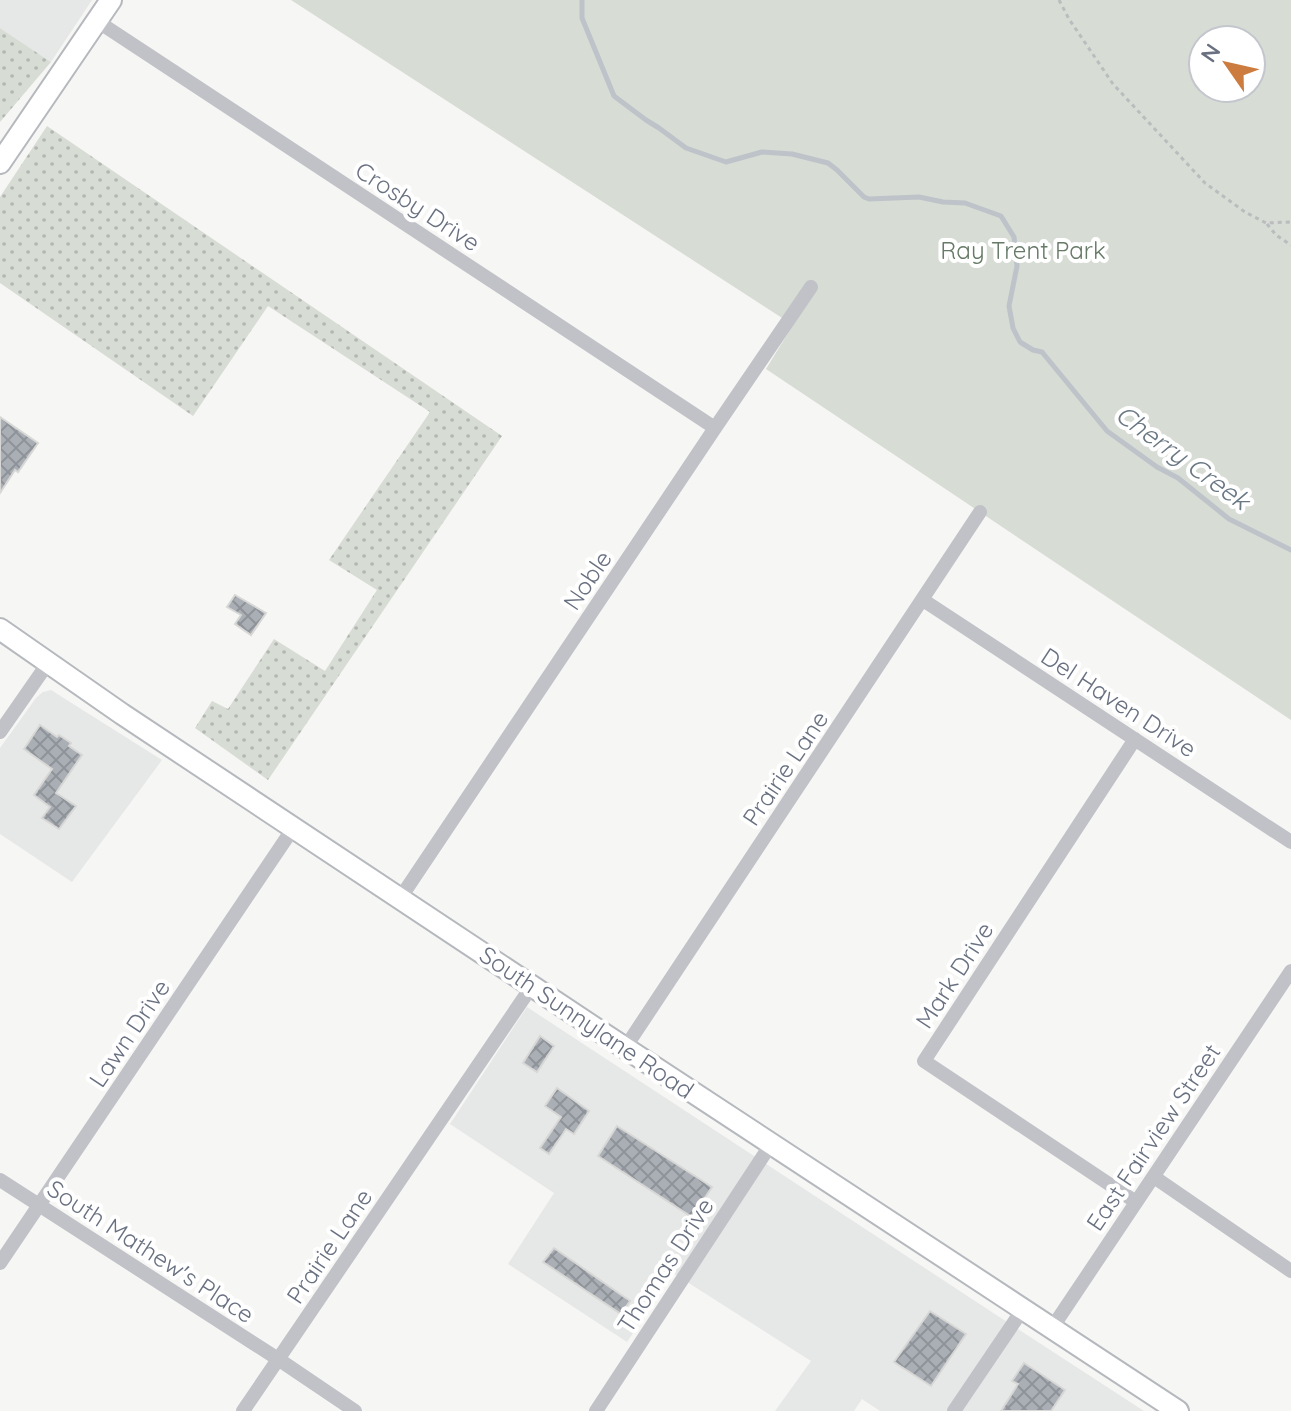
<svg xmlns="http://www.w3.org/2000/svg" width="1291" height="1411" viewBox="0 0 1291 1411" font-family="Quicksand,sans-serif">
<defs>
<pattern id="grass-dots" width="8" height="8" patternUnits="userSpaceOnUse" patternTransform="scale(2)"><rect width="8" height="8" fill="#d7dcd5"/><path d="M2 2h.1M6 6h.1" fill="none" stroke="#b2b7b2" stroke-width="1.8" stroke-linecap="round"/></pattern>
<pattern id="building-cross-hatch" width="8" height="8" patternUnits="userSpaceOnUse" patternTransform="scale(2)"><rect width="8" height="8" fill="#aaaeb5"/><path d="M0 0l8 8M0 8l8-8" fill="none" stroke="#8e9299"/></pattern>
</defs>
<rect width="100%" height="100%" fill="#f6f6f4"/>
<path fill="#e6e7e7" d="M0 0H92L51 62 0 28Z
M51 690 162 760 72 882 0 834V748L36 698 43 692Z
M527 1007 1004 1320 1144 1411H880L862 1399 854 1411H775L811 1361 673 1273 627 1342 508 1264 554 1193 450 1124Z"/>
<path fill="url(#grass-dots)" d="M0 28 51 62 0 122Z
M47 126 502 436 268 780 195 728 212 701 228 709 274 639 325 671 377 590 329 560 430 412 268 306 193 416 0 283V197Z"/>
<path fill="#d7dcd5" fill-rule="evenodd" d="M291 0H1291V720L766 369 793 325ZM1203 40H1251V88H1203Z"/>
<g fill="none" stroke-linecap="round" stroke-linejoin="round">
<path stroke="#bdc3c9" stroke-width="5" d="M582 0V18L614 96 646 120 659 128 686 148 726 162 762 152 792 154 828 163 837 170 864 197 869 199 919 197 943 202 965 203 1001 216 1014 237 1017 266 1009 306 1013 328 1020 342 1033 350 1042 352 1107 431 1157 467 1178 478 1229 519 1291 550"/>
</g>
<path fill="url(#building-cross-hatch)" stroke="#d7d8d6" stroke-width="2" d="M0 417 38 443 18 472 15 470 0 493Z
M235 595 266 613 251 635 235 624 241 615 227 607Z
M40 725 57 737 59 735 71 743 69 746 82 755 56 793 76 806 59 829 42 818 50 807 34 795 52 769 24 749Z
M540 1036 554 1046 537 1072 523 1063Z
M557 1088 589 1111 574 1134 566 1129 549 1154 540 1148 561 1117 545 1106Z
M617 1126 712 1187 692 1217 598 1156Z
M554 1248 630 1301 621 1314 543 1262Z
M930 1311 966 1334 931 1386 894 1362Z
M1024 1363 1065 1390 1051 1411H1001L1018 1384 1012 1381Z"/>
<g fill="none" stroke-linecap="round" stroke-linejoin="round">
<g stroke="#b5b8bd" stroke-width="24">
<path id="secondary" d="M0 163 111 0
M0 629 122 714 604 1034 1178 1411"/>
</g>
<path stroke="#babcbe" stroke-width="3" stroke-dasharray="4 4" stroke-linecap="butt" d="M1059 0 1069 19 1113 84 1205 183 1245 212 1266 223 1291 222
M1267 224 1276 235 1291 245"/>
<path stroke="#c0c2c7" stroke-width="14" d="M97 21 715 428
M923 600 1291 842
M0 732 48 663
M1135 739 924 1061 1136 1202
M401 897 715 428 811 287
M625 1048 980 512
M1154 1177 1291 1271
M0 1180 278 1359 355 1411
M0 1263 294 827
M1052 1328 1291 971
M243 1411 532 986
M596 1411 771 1144
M954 1411 1023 1309"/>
<use href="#secondary" stroke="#fff" stroke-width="20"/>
</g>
<g text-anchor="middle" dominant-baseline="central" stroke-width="8" stroke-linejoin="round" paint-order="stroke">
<g font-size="24" fill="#697181" stroke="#fff">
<text transform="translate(418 206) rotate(33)">Crosby Drive</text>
<text transform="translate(587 580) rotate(-56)">Noble</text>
<text transform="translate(1119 702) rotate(33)">Del Haven Drive</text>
<text transform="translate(785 768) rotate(-56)">Prairie Lane</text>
<text transform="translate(954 975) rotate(-57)">Mark Drive</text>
<text transform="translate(587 1022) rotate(34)">South Sunnylane Road</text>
<text transform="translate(129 1033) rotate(-56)">Lawn Drive</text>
<text transform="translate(1153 1137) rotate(-56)">East Fairview Street</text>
<text transform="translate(329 1246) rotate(-56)">Prairie Lane</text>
<text transform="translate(151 1251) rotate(33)">South Mathew's Place</text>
<text transform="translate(665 1265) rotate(-57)">Thomas Drive</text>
</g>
<g font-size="24" fill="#677967" stroke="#fff">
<text x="1023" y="250">Ray Trent Park</text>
</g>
<g font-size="26" font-style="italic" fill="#6a7884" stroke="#fff">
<text transform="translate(1183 457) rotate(36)">Cherry Creek</text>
</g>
</g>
<g transform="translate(1227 64) rotate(304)"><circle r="38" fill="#ffffff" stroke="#c3c6cd" stroke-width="2"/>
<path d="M0-6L14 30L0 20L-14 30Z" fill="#cc7c3e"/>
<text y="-12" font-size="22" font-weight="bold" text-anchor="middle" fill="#697181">N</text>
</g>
</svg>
